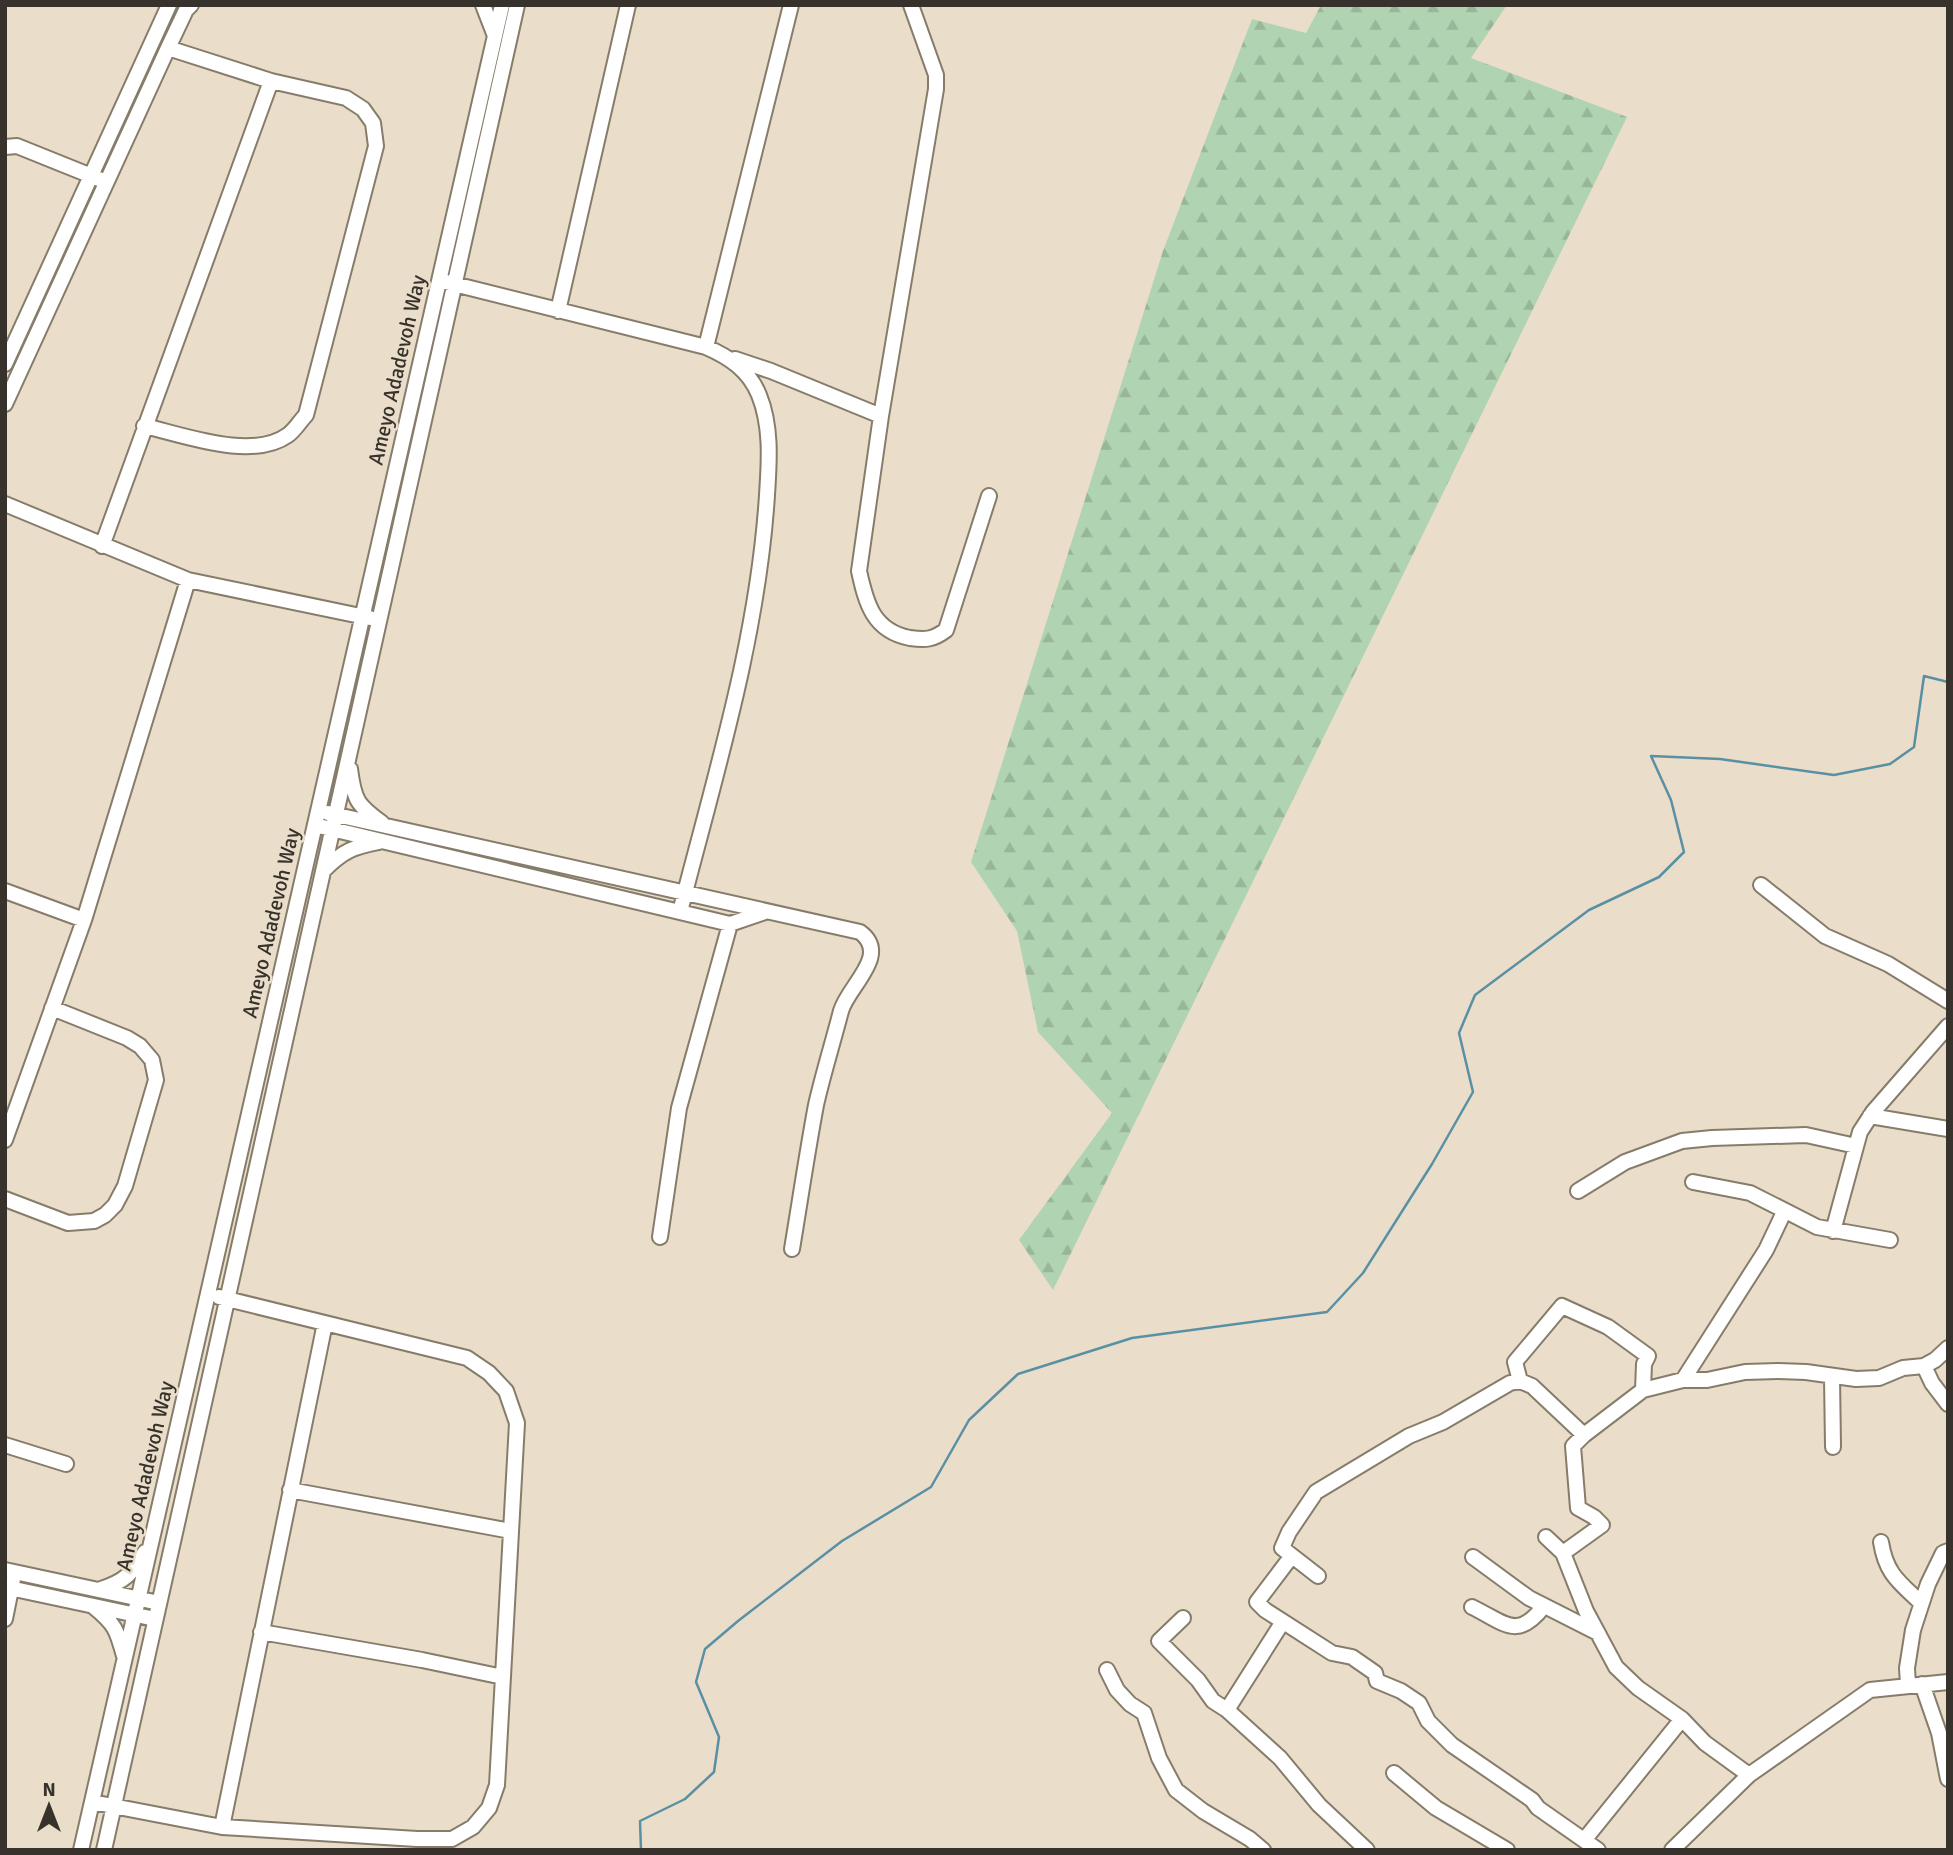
<svg xmlns="http://www.w3.org/2000/svg" width="1953" height="1855" viewBox="0 0 1953 1855" font-family="Signika,sans-serif">
<defs>
<pattern id="forest-firs" width="22" height="20" patternUnits="userSpaceOnUse" patternTransform="scale(1.75)"><rect width="22" height="20" fill="#b0d3b2"/><path d="M5 1l3.5 6h-7zM16 11l3.5 6h-7z" fill="#98b699"/></pattern>
</defs>
<rect width="100%" height="100%" fill="#eadecb"/>
<path fill="url(#forest-firs)" d="M1321 5H1507L1471 58 1627 117 1053 1290 1019 1240 1112 1113 1038 1032 1017 931 971 862 1163 251 1252 19 1306 33Z"/>
<g fill="none" stroke-linecap="round" stroke-linejoin="round">
<path stroke="#5990a3" stroke-width="2.5" d="M641 1850 640 1821 685 1799 714 1772 719 1737 696 1682 705 1649 738 1621 842 1541 931 1487 969 1420 1018 1374 1132 1338 1327 1312 1363 1273 1432 1164 1473 1092 1459 1033 1475 995 1589 910 1659 877 1684 852 1671 800 1651 756 1720 759 1834 775 1890 764 1914 747 1924 676 1948 682"/>
<g stroke="#867c6a" stroke-width="18">
<path id="minor" d="M483 5 495 36
M911 5 936 75V89L881 416 859 571C866 603 873 631 910 638 925 640 933 640 946 630L989 496
M5 147 17 146 99 179
M446 282 706 347C729 357 749 370 759 395 772 427 769 463 767 495 758 638 715 775 680 912
M558 311 628 5
M706 347 791 5
M735 359 771 371 881 416
M5 364 169 5
M5 404 168 48 186 10 191 5
M144 426C184 435 252 461 288 435 295 430 300 421 306 415L376 146 373 123 363 109 346 98 271 81 168 48
M5 504 188 580 370 618
M102 546 271 81
M350 769C354 800 357 805 382 823
M328 813 860 932C891 955 848 986 841 1011 833 1042 823 1074 816 1105 807 1153 800 1201 792 1249
M323 827 730 924 765 912
M324 870C343 851 353 847 379 842
M1761 885 1825 936 1888 964 1948 1001
M5 891 84 920
M1870 1116 1948 1129
M5 1140 84 920 188 580
M1693 1182 1750 1193 1817 1227 1890 1240
M1578 1191 1625 1162 1682 1141 1712 1138 1806 1135 1856 1146
M5 1199 68 1223 94 1221 105 1215 115 1205 125 1186 156 1080 152 1060 140 1046 127 1038 52 1008
M1833 1231 1860 1132 1873 1112 1948 1026
M660 1237 679 1108 730 924
M1924 1366 1932 1383 1948 1404
M1832 1376 1833 1447
M1683 1380 1766 1250 1784 1212
M1520 1381 1515 1362 1562 1306 1608 1327 1648 1356 1644 1364 1643 1390
M1584 1435 1573 1446 1578 1508 1594 1517 1602 1525 1563 1553 1586 1611 1616 1667 1638 1688 1682 1719 1705 1743 1749 1775
M5 1445 66 1464
M290 1490 511 1531
M1546 1537 1563 1553
M1881 1542C1886 1574 1899 1582 1921 1603
M1291 1557 1257 1602 1265 1610 1332 1653 1352 1657 1375 1673 1377 1681 1401 1691 1419 1703 1428 1721 1452 1745 1532 1800 1538 1808 1598 1850
M1473 1557 1529 1598 1598 1633
M5 1570 159 1603
M1318 1576 1282 1548 1289 1532 1316 1492 1409 1436 1443 1422 1510 1383 1520 1381 1532 1386 1584 1435 1643 1390 1683 1380H1707L1745 1372 1778 1371 1806 1372 1856 1379 1879 1378 1903 1368 1924 1366 1935 1360 1948 1348
M5 1587 155 1619
M101 1589C126 1581 131 1574 145 1552
M94 1607C115 1624 117 1630 124 1656
M1472 1607C1505 1623 1517 1641 1544 1606
M1183 1618 1159 1641 1198 1680 1213 1701 1227 1710
M5 1619 13 1579
M1282 1623 1227 1710 1280 1758 1319 1805 1367 1850
M261 1632 422 1660 503 1677
M1107 1670 1117 1690 1130 1704 1144 1713 1159 1758 1176 1790 1203 1811 1250 1839 1263 1850
M1922 1684 1939 1733 1948 1779
M1908 1685 1907 1668 1913 1630 1928 1584 1943 1553 1948 1551
M1394 1773 1436 1808 1507 1850
M92 1802 222 1827 417 1839H452L473 1827 489 1808 497 1785 517 1423 506 1391 489 1373 467 1358 219 1297
M222 1827 325 1323
M1585 1839 1682 1719
M81 1850 502 5
M104 1850 517 5
M1672 1850 1749 1775 1870 1690 1948 1682"/>
</g>
<use href="#minor" stroke="#fff" stroke-width="14"/>
</g>
<g text-anchor="middle" dominant-baseline="central" stroke-width="5" stroke-linejoin="round" paint-order="stroke">
<g font-size="21" fill="#37322b" stroke="#eadecb">
<text transform="translate(397 370) rotate(-77)">Ameyo Adadevoh Way</text>
<text transform="translate(271 923) rotate(-77)">Ameyo Adadevoh Way</text>
<text transform="translate(145 1476) rotate(-77)">Ameyo Adadevoh Way</text>
</g>
</g>
<rect width="1953" height="1855" fill="none" stroke="#37322b" stroke-width="14"/>
<g transform="translate(49 1806)" stroke="#eadecb" stroke-width="5" paint-order="stroke">
<path d="M0-5L12 26L0 18L-12 26Z" fill="#37322b"/>
<text y="-10" font-size="19" font-weight="bold" text-anchor="middle" fill="#37322b">N</text>
</g>
</svg>
